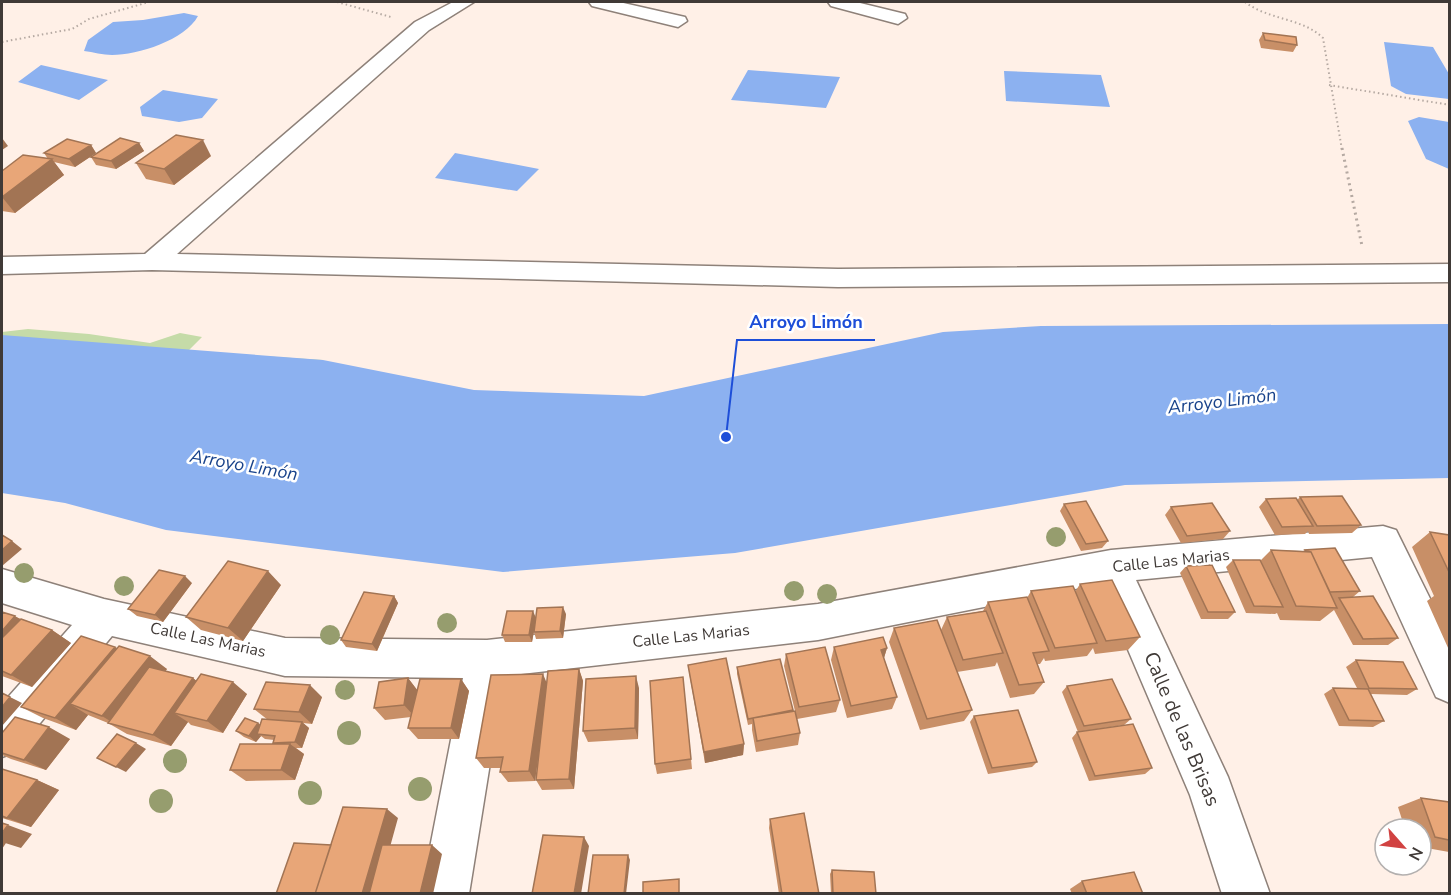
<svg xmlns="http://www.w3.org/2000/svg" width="1451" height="895" viewBox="0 0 1451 895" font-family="'Nunito Sans',sans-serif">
<rect width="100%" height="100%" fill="#fff0e7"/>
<path fill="#c5dba8" d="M28 329 89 334 150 343 180 333 202 337 188 351 323 360 315 373 2 355V332Z"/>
<path fill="#8cb1f0" d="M184 13 198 16C185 40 138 55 112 55 103 55 93 52 84 51L88 40 113 22 143 20Z
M1384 42 1433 47 1449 74V99L1406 94 1391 86Z
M41 65 108 80 79 100 18 82Z
M748 70 840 77 826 108 731 100Z
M1004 71 1101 75 1110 107 1006 101Z
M163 90 218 99 202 118 179 122 142 116 140 107Z
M1419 117 1449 122V169L1426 159 1408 121Z
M455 153 539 169 517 191 435 178Z
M1449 324V478L1125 485 735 553 503 572 166 530 65 503 2 493V335L323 360 474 390 644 396 943 332 1041 326Z"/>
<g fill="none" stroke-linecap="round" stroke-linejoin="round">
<g stroke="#8e8179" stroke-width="3">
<path id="minor" d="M453 2H474L429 30 177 254 838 269 1450 264V282L838 287 152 270 2 274V257L145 254 415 22Z
M589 2H619L685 17 687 21 678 27 592 6Z
M828 2H856L905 14 907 18 898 24 831 6Z
M1383 526 1396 530 1450 639V703L1436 697 1372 557 1136 580 1228 777 1270 894H1222L1190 795 1100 584 818 640 504 676 469 894H421L463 678 285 676 112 636 17 751 2 757V704L72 625 2 603V569L104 599 285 638 487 640 818 604 1111 550Z"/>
</g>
<path stroke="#b5a9a2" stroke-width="2" stroke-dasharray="1.5 3" stroke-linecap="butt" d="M337 2 391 17
M1245 2C1268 20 1303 18 1323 38L1342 150
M2 42 72 29 89 19 149 2
M1329 85 1450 105"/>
<path stroke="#b5a9a2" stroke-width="3" stroke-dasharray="2 4" stroke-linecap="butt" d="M1342 148 1362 246"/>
<use href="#minor" fill="#fff" fill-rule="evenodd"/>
</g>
<g fill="#969d6e">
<circle cx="1056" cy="537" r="10"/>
<circle cx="24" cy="573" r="10"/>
<circle cx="124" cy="586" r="10"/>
<circle cx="794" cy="591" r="10"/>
<circle cx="827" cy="594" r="10"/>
<circle cx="447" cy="623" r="10"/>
<circle cx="330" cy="635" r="10"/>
<circle cx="345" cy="690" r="10"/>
<circle cx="349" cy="733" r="12"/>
<circle cx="175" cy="761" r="12"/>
<circle cx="420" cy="789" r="12"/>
<circle cx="310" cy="793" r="12"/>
<circle cx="161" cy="801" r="12"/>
</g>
<path fill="#c88f67" d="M1263 33 1297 45 1293 52 1261 48 1259 40Z
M139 143 144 151 116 169 96 165 91 157Z
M91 145 96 153 75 167 54 162 64 175 15 213 2 211V171L48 159 44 153Z
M211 156 174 185 146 179 136 163Z
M1300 497 1361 525 1352 533 1309 534 1308 531 1305 534 1275 535 1259 507 1266 499 1297 500Z
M1064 504 1108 541 1102 548 1081 551 1060 511Z
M1171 507 1230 531 1223 539 1181 543 1165 515Z
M1430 532 1449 535V650L1427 601 1434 596 1412 547Z
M1271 550 1303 551 1305 550 1360 591 1353 597 1398 638 1388 645H1353L1334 610 1320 621 1280 620 1277 613 1275 614 1246 613 1226 567 1233 560H1261Z
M1186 566 1235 612 1228 619H1201L1180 573Z
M192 583 163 622 137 616 128 609Z
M1080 584 1140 637 1128 650 1095 654 1093 648 1087 656 1045 661 1044 658 1040 664H1037L1044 682 1034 694 1010 698 997 662 995 666 957 672 972 710 964 721 920 730 889 642 894 628 941 630 947 617 983 611 988 602 1027 598 1031 591 1075 592Z
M281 585 243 641 201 630 186 617Z
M394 596 398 603 377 651 346 647 341 640Z
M2 612 52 630 71 643 32 687 2 676Z
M566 614 563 638 536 639 534 632 532 642H505L502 635 536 617Z
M115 647 167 669 165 671 193 678 196 681 247 694 223 733 191 725 188 722 171 746 127 734 108 723 88 715 76 730 43 718 21 707Z
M834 647 887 648 884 658 897 697 892 709 847 718 831 660Z
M786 654 840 700 836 712 797 719 800 733 798 745 756 752 752 730V724L748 725 737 674V667L793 710V712L795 711 784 666Z
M1356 660 1417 689 1407 695 1371 694 1384 721 1373 727 1339 726 1324 694 1333 688H1357L1346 667Z
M688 665 744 744 743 755 705 763 690 678Z
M579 669 583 681 574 789 542 790 536 780 538 757 535 781 508 782 500 772 501 768H484L476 758 546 683Z
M683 677 692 769 657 774 655 764Z
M408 678 417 690 461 679 469 691 459 739H418L408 728 411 717 385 720 374 708Z
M1067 686 1131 719 1124 725 1078 732 1062 692Z
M639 688 638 739 588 742 583 731Z
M322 697 312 724 303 723 309 728 302 748H296L304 754 295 780 246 781 230 770 273 744 274 740 265 739 261 736 256 742 244 737 236 731 258 723 260 725 268 720 254 709Z
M974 716 1037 762 1032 767 988 774 970 722Z
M1077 732 1152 768 1145 774 1089 781 1072 738Z
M2 733 70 739 46 770 11 759 2 755Z
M2 769 37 780 59 790 31 827 2 818Z
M1421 798 1449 802V852L1421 847V829H1405L1398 807Z
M770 819 819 894H779L769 828Z
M832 870 876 894H831L830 874Z
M1082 881 1143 894H1072L1070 889Z"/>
<path fill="#a27454" d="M2 138 8 146 2 150Z
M203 140 211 156 174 185 164 169Z
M139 143 144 151 116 169 111 161Z
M91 145 96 153 75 167 69 159Z
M52 159 64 175 15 213 2 197Z
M12 541 22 549 2 566V550Z
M268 571 281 585 243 641 228 628Z
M185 576 192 583 163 622 155 615Z
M394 596 398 603 377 651 372 644Z
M563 607 566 614 563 638 560 631Z
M533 611 536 618 532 642 529 635Z
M15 616 35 629 2 668V631Z
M52 630 71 643 32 687 11 675Z
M115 647 132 660 70 704 88 715 76 730 55 718Z
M887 648 883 661 881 650Z
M150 656 167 669 122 727 118 726 102 716Z
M579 669 583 681 574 789 569 779Z
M543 674 548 686 535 781 529 771Z
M636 676 639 688 638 739 635 728Z
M193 678 209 691 174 713 188 722 171 746 153 735Z
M408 678 418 691 414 716 404 705Z
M461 679 469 691 459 739 451 728Z
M233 682 247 694 223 733 207 721Z
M310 685 322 697 312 724 299 712Z
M10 697 22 703 2 726V707Z
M302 722 309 728 302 748 295 742Z
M258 723 266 729 257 734 261 736 256 742 249 736Z
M49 727 70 739 46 770 24 760Z
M136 743 146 749 126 772 116 767Z
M290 744 304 754 295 780 281 770Z
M744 744 743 755 705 763 704 752Z
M37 780 59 790 31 827 7 818Z
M387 809 398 818 377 894H362Z
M8 825 32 834 21 848 2 842V833Z
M584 837 589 846 581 894H574Z
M2 842 6 843 2 849Z
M432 845 442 854 433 894H420Z
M628 855 630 860 626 894H624Z"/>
<path fill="#e8a678" stroke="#a27454" stroke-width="1.5" d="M1263 33 1296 37 1297 45 1265 40Z
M176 135 203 140 164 169 136 163Z
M120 138 139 143 111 161 91 157Z
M67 139 91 145 69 159 44 153Z
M23 155 52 159 2 197V171Z
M1342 496 1361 525 1317 526 1300 497Z
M1296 498 1313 526 1282 527 1266 499Z
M1086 501 1108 541 1086 544 1064 504Z
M1212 503 1230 531 1187 536 1171 507Z
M1430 532 1449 535V572Z
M2 535 12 541 2 550Z
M1335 548 1360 591 1330 592 1311 552 1306 551 1305 550Z
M1271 550 1311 552 1337 608 1296 606Z
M1233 560H1260L1283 607 1254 606Z
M228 561 268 571 228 628 186 617Z
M1212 565 1235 612H1208L1186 566Z
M159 570 185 576 155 615 128 609Z
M1112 580 1140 637 1106 641 1080 584Z
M1073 586 1097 643 1055 648 1031 591Z
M364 592 394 596 372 644 341 640Z
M1373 596 1398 638 1363 639 1339 598Z
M1027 597 1049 651 1033 653 1044 682 1019 685 988 602Z
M563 607 560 631 534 632 537 608Z
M507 611H533L529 635H502Z
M986 611 1003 653 963 660 947 617Z
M2 612 15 616 2 631Z
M21 619 52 630 11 675 2 671V638Z
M937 620 972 710 927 719 894 628Z
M81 636 115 647 55 718 21 707Z
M883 637 887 648 881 650 897 697 851 706 834 647Z
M119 646 150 656 102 716 70 704Z
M825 647 840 700 799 707 786 654Z
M726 658 744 744 704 752 688 665Z
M780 659 793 710 748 719 737 667Z
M1356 660 1403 662 1417 689 1369 688Z
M149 667 193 678 153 735 108 723Z
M579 669 569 779 536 780 548 671Z
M201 674 233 682 207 721 174 713Z
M543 674 529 771 500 772 503 757 476 758 491 675Z
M636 676 635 728 583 731 586 679Z
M683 677 691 759 655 764 650 681Z
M408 678 404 705 374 708 379 682Z
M420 679H461L451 728H408Z
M1112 679 1131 719 1084 726 1067 686Z
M266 682 310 685 299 712 254 709Z
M1333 688 1368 689 1384 721 1349 720Z
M2 693 10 697 2 707Z
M1018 710 1037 762 992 768 974 716Z
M795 711 800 733 757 741 753 718Z
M15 717 49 727 24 760 2 753V733Z
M245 718 258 723 249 736 236 731Z
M262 719 302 722 295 742 273 743 275 736 257 734Z
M1133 724 1152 768 1095 776 1077 732Z
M117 734 136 743 116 767 97 758Z
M240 744H290L281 770H230Z
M2 769 37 780 7 818 2 816Z
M1421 798 1449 802V840L1435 837Z
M343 807 387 809 362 894H315Z
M804 813 819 894H782L770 819Z
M2 823 8 825 2 833Z
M543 835 584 837 574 894H532Z
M294 843 331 845 315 894H276Z
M382 845H432L420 894H369Z
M593 855H628L624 894H588Z
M832 870 874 872 876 894H833Z
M1134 872 1143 894H1087L1082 881Z
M679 879V894H643V882Z"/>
<g text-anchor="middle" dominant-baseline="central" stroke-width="5" stroke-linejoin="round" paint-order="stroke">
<g font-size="16" fill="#403a37" stroke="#fff">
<text transform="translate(1171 561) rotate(-6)">Calle Las Marias</text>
<text transform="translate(691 636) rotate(-6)">Calle Las Marias</text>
<text transform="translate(208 640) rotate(12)">Calle Las Marias</text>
</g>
<g font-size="18" font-style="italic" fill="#19438b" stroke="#fff">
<text transform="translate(1222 401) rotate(-7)">Arroyo Limón</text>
<text transform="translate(244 465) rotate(10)">Arroyo Limón</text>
</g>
<g font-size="20" fill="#403a37" stroke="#fff">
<text transform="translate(1182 729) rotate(67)">Calle de las Brisas</text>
</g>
</g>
<path fill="none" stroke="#1d4ed8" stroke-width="2" d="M726 437L737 340H875"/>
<circle fill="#1d4ed8" stroke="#fff" stroke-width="2" cx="726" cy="437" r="6"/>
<g font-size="18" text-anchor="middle" font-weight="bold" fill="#1d4ed8" stroke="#fff" stroke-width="5" stroke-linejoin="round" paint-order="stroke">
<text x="806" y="328">Arroyo Limón</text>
</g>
<rect width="1451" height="895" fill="none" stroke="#403a37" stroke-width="6"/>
<g transform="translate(1403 847) rotate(118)"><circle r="28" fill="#ffffff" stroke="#b3b0af" stroke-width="1.5"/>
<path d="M0-4.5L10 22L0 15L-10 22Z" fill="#d14241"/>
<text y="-9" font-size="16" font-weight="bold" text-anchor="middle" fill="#403a37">N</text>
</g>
</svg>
